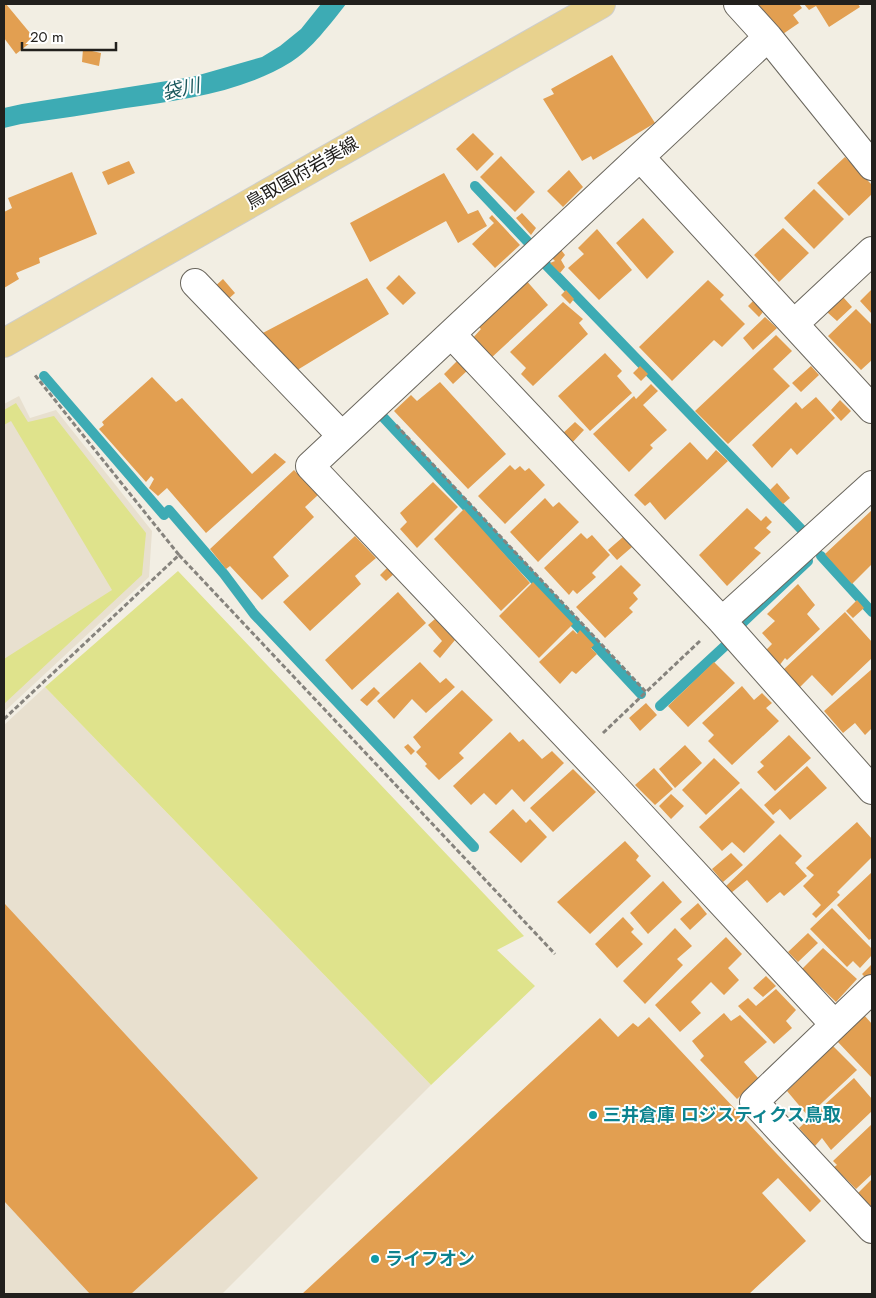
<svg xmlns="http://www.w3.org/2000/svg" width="876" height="1298" viewBox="0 0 876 1298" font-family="Jost,'Noto Sans JP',sans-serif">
<rect width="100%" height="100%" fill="#f2eee3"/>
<path fill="#e8e0cf" d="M19 396 30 418 56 410 152 531 149 577 4 712V404Z
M45 687 431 1085 222 1294H4V725Z"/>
<path fill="#dfe38c" d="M16 403 28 422 54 416 146 533 142 575 4 704V659L112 590 11 421 4 425V410Z
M178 571 524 936 497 950 535 986 431 1085 45 687Z"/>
<path fill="#3dabb4" d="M321 4H346C331 23 311 50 291 62 243 92 182 100 126 108 91 114 56 119 21 124L4 128V108L22 104 192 77 262 57 280 46 301 29Z"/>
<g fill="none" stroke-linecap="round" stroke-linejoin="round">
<path stroke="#3dabb4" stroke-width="10" d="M475 186 528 242
M546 265 803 531
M44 376 164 515 169 510 224 574 254 614 474 847
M383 417 641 694
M821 556 872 612
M739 626 808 561
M660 706 726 645"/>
</g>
<path fill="#e29f51" d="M4 4H6L35 39 16 54 4 38Z
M756 4H799L802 8 793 15 799 23 780 36Z
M804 4H858L860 7 829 27 816 6 809 10Z
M83 49 101 53 99 66 82 62Z
M612 55 655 123 593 160 591 156 582 161 543 99 554 94 551 89Z
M473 133 494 154 477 171 456 149Z
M501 156 535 192 515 212 480 177Z
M845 157 872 185V194L849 216 817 183Z
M129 161 135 173 108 185 102 172Z
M569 170 583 187 563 207 547 191Z
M72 172 97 234 39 258 40 263 16 273 19 279 4 288V212L12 208 8 198Z
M444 173 468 214 478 210 487 226 458 243 446 221 370 262 350 223Z
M814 189 844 219 814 249 784 218Z
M522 213 536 228 531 235 516 218Z
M492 215 520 245 495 268 472 244 494 223 489 218Z
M643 218 674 252 647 279 616 243Z
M783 228 809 253 779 282 754 255Z
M597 229 632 270 599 300 568 268 584 254 578 248Z
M558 246 565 255 561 260 565 267 560 273 550 263 555 261 549 255Z
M399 275 416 293 403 305 386 288Z
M367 278 389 314 294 372 259 335Z
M524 278 548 305 490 359 471 340 481 329 475 323Z
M223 279 235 293 224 303 212 289Z
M708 280 724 295 720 299 745 324 722 347 714 340 672 381 639 347Z
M872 289V314L860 301Z
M566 290 574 299 570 304 561 295Z
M843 297 852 307 837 321 827 312Z
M753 301 763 312 759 317 748 306Z
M563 302 583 319 579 323 588 334 533 386 521 374 526 368 510 352Z
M856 309 872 325V360L861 370 828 336Z
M765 317 777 328 753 350 743 338Z
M776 335 792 351 773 369 790 386 728 444 695 411Z
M605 353 622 371 617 376 632 393 590 431 558 396Z
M459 359 469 369 453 384 444 374Z
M640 366 648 374 641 381 633 373Z
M811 366 819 375 801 392 792 383Z
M152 377 176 402 182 398 252 474 275 453 286 462 206 533 167 488 158 496 149 488 154 479 151 476 146 482 99 429 104 425 102 422Z
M440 382 506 454 468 489 394 411 411 395 417 401Z
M651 384 658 391 643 405 667 430 650 445 653 448 629 472 593 434 634 396 636 399Z
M816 397 835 418 797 455 791 448 772 468 752 445 796 402 802 409Z
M840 400 851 411 841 421 831 410Z
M575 422 584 430 570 445 561 435Z
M690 442 707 460 716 450 728 461 665 520 650 502 645 506 634 495Z
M510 465 515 470 520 466 525 471 529 468 545 485 505 524 478 496Z
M294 470 318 495 305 507 314 517 273 557 289 576 262 600 230 566 226 569 210 549Z
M433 482 458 507 417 548 400 529 407 522 400 513Z
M777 483 790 498 783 504 770 490Z
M545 498 553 507 559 502 579 522 538 562 510 532Z
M747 508 761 521 766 516 772 522 766 528 771 532 754 548 761 553 727 586 699 555Z
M464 509 530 583 501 611 434 539Z
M872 510V564L852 584 825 554Z
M581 533 587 539 592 535 610 555 592 573 596 577 577 594 573 590 569 595 544 568Z
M355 536 376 558 355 576 361 584 310 631 283 602Z
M623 537 632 547 617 560 608 550Z
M621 565 641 585 633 593 638 599 629 608 633 612 605 638 576 607Z
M389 566 395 573 386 581 380 575Z
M533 582 573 624 539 658 499 616Z
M798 584 815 605 807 614 820 629 787 660 785 658 779 666 765 651 772 644 762 633 775 621 767 614Z
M398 592 426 623 352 690 325 660Z
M857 600 864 608 853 618 846 611Z
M845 612 872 642V658L832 696 812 675 800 687 783 670Z
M435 619 455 640 440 658 433 651 442 641 428 625Z
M573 630 577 634 580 630 594 645 591 648 597 654 576 674 572 671 560 684 539 662Z
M420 662 440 683 446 678 455 687 426 713 412 699 394 719 377 701Z
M714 662 735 683 688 727 668 706Z
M872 669V728L865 735 855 723 843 733 824 711Z
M742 686 754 700 762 693 772 703 766 708 779 721 732 765 708 741 714 735 702 723Z
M374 687 380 693 367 706 360 700Z
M462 690 493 720 459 753 464 758 439 780 425 766 427 764 416 752 421 747 413 737Z
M646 703 657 715 640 731 629 718Z
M510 732 519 742 523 739 542 759 552 751 564 763 524 802 512 789 496 805 484 793 471 805 453 786Z
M789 735 811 758 775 791 757 772 764 766 760 762Z
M408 744 415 751 411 755 404 747Z
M685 745 702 763 675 788 659 769Z
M714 758 740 783 706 815 682 790Z
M807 766 827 788 790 820 780 809 773 815 764 805Z
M654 768 673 789 655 805 635 785Z
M573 769 596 792 553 832 530 808Z
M741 788 775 822 744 853 732 842 722 851 699 827Z
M671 794 684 806 671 819 659 806Z
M513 809 526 823 530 819 547 837 521 863 489 832Z
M857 822 872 839V857L837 892 840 895 816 918 812 914 821 905 803 886 814 875 806 868Z
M780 834 802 856 795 863 807 876 784 896 780 892 767 903 747 880 731 893 725 887Z
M625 841 639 856 636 860 651 876 590 934 557 902Z
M731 853 743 865 723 882 712 869Z
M872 872V938L869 940 837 905Z
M663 881 682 902 648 934 630 913Z
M698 903 707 914 690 930 680 919Z
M5 904 258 1178 131 1294H90L4 1201V905Z
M832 908 872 949V955L860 968 853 961 847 967 810 929Z
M623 917 634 929 631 932 643 944 617 968 595 944Z
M675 928 692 946 677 959 683 965 645 1004 623 981Z
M808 933 818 943 798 962 788 952Z
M726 937 742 954 728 968 739 980 724 995 711 982 691 1002 701 1013 680 1032 655 1005Z
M823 948 857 979 836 1002 802 969Z
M871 965 872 967V976L868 980 862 974Z
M766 976 776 986 763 997 753 988Z
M776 989 796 1010 786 1021 792 1028 774 1044 738 1006 748 998 756 1006Z
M724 1013 731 1021 740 1015 767 1042 744 1062 759 1079 737 1099 700 1060 704 1056 692 1041Z
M864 1015 872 1024V1078L837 1041Z
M649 1017 821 1201 810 1212 778 1178 762 1193 806 1241 749 1294H302L600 1018 618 1037 633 1023 638 1027Z
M833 1046 857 1070 808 1116 787 1091Z
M854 1078 872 1099V1111L831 1150 822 1138 815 1146 799 1128Z
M872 1124V1174L856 1189 834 1167 837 1165 833 1161Z
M872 1179V1207L857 1194Z"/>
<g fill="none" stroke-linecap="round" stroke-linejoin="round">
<g stroke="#6a665d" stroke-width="30">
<path id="street" d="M738 4 768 37 872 166
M768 37 451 334 722 621 872 790
M640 157 872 409
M195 283 341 435
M794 324 872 251
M451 334 310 466 609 781 834 1024
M722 621 872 485
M872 989 754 1102 872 1229"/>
</g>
<g stroke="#cececd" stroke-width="30">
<path id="primary" d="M4 343 601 4"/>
</g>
<path stroke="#86837d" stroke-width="3" stroke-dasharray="5 2.5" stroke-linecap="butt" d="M396 425 646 692 701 640
M179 555 555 954
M4 719 179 555 34 374
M603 733 646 692"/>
<use href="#street" stroke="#fff" stroke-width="28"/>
<use href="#primary" stroke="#e8d28e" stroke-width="28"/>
</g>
<g fill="#0f9aa8" stroke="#fff" stroke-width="2">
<circle cx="593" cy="1115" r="5"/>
<circle cx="375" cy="1259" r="5"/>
</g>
<g text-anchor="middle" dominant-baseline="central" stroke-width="4" stroke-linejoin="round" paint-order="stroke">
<g font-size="18" fill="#22201d" stroke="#fff">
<text transform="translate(302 173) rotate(-30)">鳥取国府岩美線</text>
</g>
<g font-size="18" font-weight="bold" fill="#0d838f" stroke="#fff" text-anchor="start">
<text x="603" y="1115">三井倉庫 ロジスティクス鳥取</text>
<text x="385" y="1259">ライフオン</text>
</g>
<g font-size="19" font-style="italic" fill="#1c595e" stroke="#fff">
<text transform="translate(181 89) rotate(-12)">袋川</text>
</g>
</g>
<rect width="876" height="1298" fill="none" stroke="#22201d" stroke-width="10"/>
<path d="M22 42v8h94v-8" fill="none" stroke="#22201d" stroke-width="2.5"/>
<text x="30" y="42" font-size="15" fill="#22201d" stroke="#ffffff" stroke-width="4" paint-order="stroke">20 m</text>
</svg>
